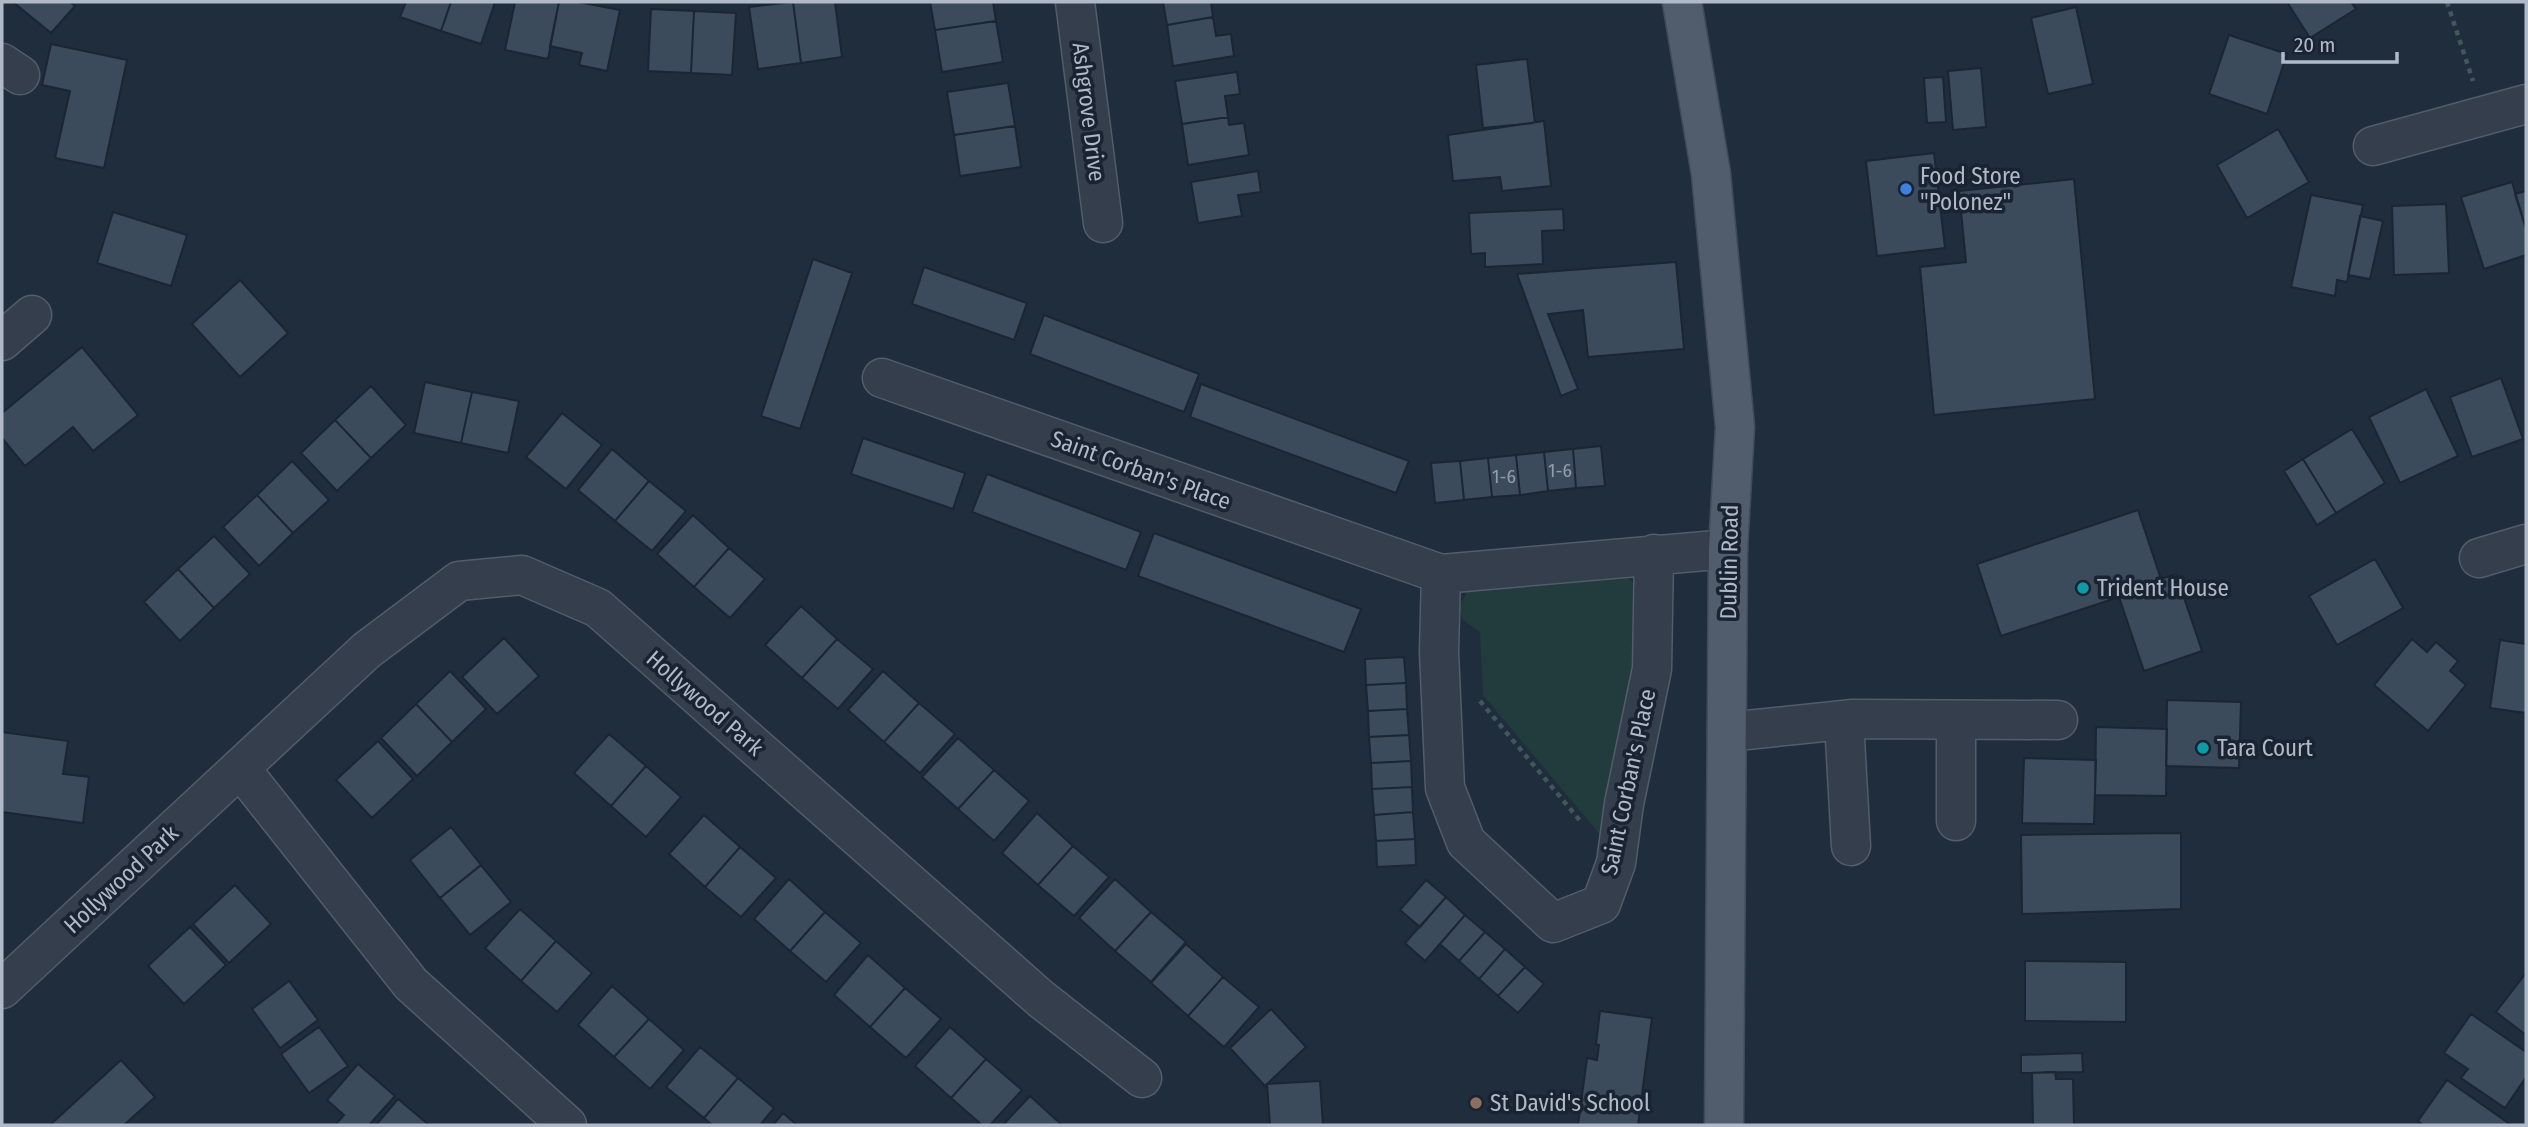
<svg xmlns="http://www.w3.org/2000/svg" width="2528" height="1127" viewBox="0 0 2528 1127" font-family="'Fira Sans Condensed',sans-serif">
<rect width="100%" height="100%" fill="#202d3c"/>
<path fill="#223b3d" d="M1622 574 1639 587 1644 602 1607 843 1483 695 1480 632 1463 620 1458 609 1467 592Z"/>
<path fill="#3b4b5c" stroke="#1b2533" stroke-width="2" d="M13 2H70L75 6 51 33Z
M406 2H451L441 31 400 17Z
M451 2H495L481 44 441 31Z
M515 2H559L548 59 505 50Z
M559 2H578L620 10 607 71 579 65 582 53 550 46Z
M793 2H835L842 57 801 63Z
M793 2 801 63 758 69 749 7Z
M930 2H993L996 21 935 30Z
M1163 2H1211L1213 17 1167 25Z
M2287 2H2351L2356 9 2310 38Z
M2076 7 2093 84 2048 94 2031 18Z
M651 9 694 11 691 73 648 71Z
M694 11 736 13 732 75 691 73Z
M1213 17 1216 36 1231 34 1234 56 1173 66 1167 25Z
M996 21 1003 62 942 72 935 30Z
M2229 35 2287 54 2267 114 2209 94Z
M51 44 127 60 104 168 55 158 70 91 42 85Z
M1527 59 1535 123 1483 128 1476 65Z
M1981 68 1986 127 1953 130 1948 71Z
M1237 72 1240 94 1225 96 1228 117 1182 124 1175 81Z
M1943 77 1946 122 1927 123 1924 78Z
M1008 83 1015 126 954 135 947 92Z
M1228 117 1229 125 1244 123 1249 155 1188 165 1182 124Z
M1544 121 1551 186 1502 191 1500 177 1453 181 1448 135Z
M1015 126 1021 167 960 176 954 135Z
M2278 129 2309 182 2247 218 2217 165Z
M1934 153 1945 248 1877 256 1866 161Z
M1258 171 1261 192 1238 195 1242 216 1198 223 1191 182Z
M2074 179 2095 399 1934 415 1920 267 1966 262 1959 191Z
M2512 182 2526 229V255L2484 269 2461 197Z
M2526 191V229L2515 194Z
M2311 195 2363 205 2347 282 2337 280 2335 296 2291 287Z
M2446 204 2449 273 2394 275 2392 206Z
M1563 209 1564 230 1542 231 1543 264 1485 267V253L1471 254 1469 213Z
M113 212 187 235 171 286 97 263Z
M2360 216 2383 221 2370 279 2348 275Z
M813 259 852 273 800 429 761 416Z
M1676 262 1684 349 1588 357 1583 310 1548 314 1578 389 1561 396 1517 274Z
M924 267 1027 303 1014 340 912 304Z
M240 280 288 333 240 377 192 324Z
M1044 315 1199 374 1184 412 1030 354Z
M82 347 138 415 93 451 73 427 25 466 2 438V413Z
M2501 378 2523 439 2472 457 2450 397Z
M425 382 472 392 461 443 414 433Z
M1201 384 1409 461 1396 493 1190 417Z
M371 386 406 425 371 458 335 420Z
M2426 389 2458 456 2400 483 2369 417Z
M472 392 519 401 508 453 461 443Z
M562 413 602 445 566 489 526 457Z
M335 420 371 458 337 491 301 453Z
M2352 429 2385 483 2336 513 2303 459Z
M863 438 965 473 953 509 851 474Z
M1601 446 1605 486 1576 488 1573 449Z
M612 449 649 481 615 521 578 490Z
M1573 449 1576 488 1548 491 1544 452Z
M1544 452 1548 491 1520 495 1516 455Z
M1516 455 1520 495 1492 497 1488 458Z
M1488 458 1492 497 1464 500 1460 461Z
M2303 459 2336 513 2317 525 2284 471Z
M292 461 329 500 293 533 257 495Z
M1460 461 1464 500 1435 503 1431 463Z
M987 474 1141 532 1126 570 972 512Z
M649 481 686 511 652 551 615 521Z
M257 495 293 533 259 566 223 527Z
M2138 510 2161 579 2176 574 2202 651 2144 671 2119 597 2001 636 1977 564Z
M693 515 729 548 694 587 657 554Z
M1154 533 1361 609 1344 652 1138 576Z
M214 536 250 574 214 608 178 569Z
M729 548 765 579 730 618 694 587Z
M2375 559 2403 608 2337 645 2309 596Z
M178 569 214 608 180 641 144 602Z
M801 606 837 639 802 678 765 645Z
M504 638 539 676 497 714 462 677Z
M837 639 873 669 838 709 802 678Z
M2412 639 2427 652 2436 642 2458 661 2450 671 2466 685 2428 731 2374 685Z
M2500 640 2526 644V713L2490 708Z
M1404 657 1406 683 1366 685 1365 659Z
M450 671 486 709 452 742 416 704Z
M883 671 919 703 884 742 848 710Z
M1406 683 1407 709 1368 711 1366 685Z
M2167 700 2241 702 2239 768 2166 766Z
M919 703 955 734 920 773 884 742Z
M416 704 452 742 417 776 381 738Z
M1407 709 1409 735 1369 737 1368 711Z
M2096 727 2167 729 2166 796 2095 795Z
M2 732 68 741 63 774 89 777 83 823 2 812Z
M609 734 646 766 611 806 574 773Z
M1409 735 1411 761 1371 763 1369 737Z
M958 738 994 770 958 809 922 777Z
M378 741 413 779 372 818 336 780Z
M2024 758 2096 760 2094 824 2022 823Z
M1411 761 1412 787 1372 789 1371 763Z
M646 766 681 797 646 837 611 806Z
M994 770 1029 801 994 841 958 809Z
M1412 787 1413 812 1374 815 1372 789Z
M1413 812 1415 839 1376 841 1374 815Z
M1037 813 1073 846 1038 885 1002 853Z
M704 815 740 847 705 887 669 854Z
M451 827 481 865 440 898 410 860Z
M2181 833V909L2022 914 2021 835Z
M1415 839 1416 865 1377 867 1376 841Z
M1073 846 1109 877 1074 916 1038 885Z
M740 847 776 878 741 917 705 887Z
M481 865 511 902 470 935 440 898Z
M789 879 825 912 790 951 754 919Z
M1115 879 1151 912 1115 951 1079 918Z
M1426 880 1446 897 1420 927 1400 910Z
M235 885 271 924 229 963 193 924Z
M1446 897 1465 915 1425 961 1405 943Z
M520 909 556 941 521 981 485 948Z
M825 912 861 943 826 982 790 951Z
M1151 912 1186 942 1151 982 1115 951Z
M1465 915 1485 932 1459 961 1440 944Z
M190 927 226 965 184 1004 148 966Z
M1485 932 1505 949 1479 979 1459 961Z
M556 941 592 973 557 1012 521 981Z
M1186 944 1223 977 1188 1016 1151 983Z
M1505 949 1525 967 1498 996 1479 979Z
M868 955 905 988 870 1027 834 995Z
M2025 961 2126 962V1022L2025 1021Z
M1525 967 1544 984 1518 1013 1498 996Z
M2526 973V1035L2496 1012Z
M1223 977 1259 1007 1224 1047 1188 1016Z
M289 981 318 1020 280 1048 252 1009Z
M612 986 649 1019 614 1057 578 1025Z
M905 988 941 1019 906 1058 870 1027Z
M1271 1009 1306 1047 1265 1086 1230 1048Z
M1600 1011 1652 1018 1638 1125H1578L1587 1058 1597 1060 1599 1045 1596 1044Z
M2471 1014 2526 1052V1077L2505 1108 2461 1078 2468 1069 2444 1053Z
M649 1019 684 1050 650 1089 614 1057Z
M319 1027 348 1066 309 1093 281 1054Z
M950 1027 986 1059 951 1098 915 1066Z
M700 1047 738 1078 704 1118 666 1087Z
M2082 1053 2083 1072 2021 1073V1055Z
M986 1059 1022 1090 990 1125H982L951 1098Z
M121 1060 155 1097 124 1125H50Z
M358 1064 395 1096 369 1125H335L344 1115 327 1100Z
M2055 1072 2056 1079H2073L2074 1125H2033L2032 1073Z
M738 1078 774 1108 760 1125H712L704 1118Z
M2447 1080 2511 1125H2423L2418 1121Z
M1320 1081 1323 1125H1270L1267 1084Z
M1030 1096 1062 1125H1003Z
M398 1099 429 1125H376Z
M783 1113 797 1125H773Z"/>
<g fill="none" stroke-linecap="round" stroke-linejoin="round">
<g stroke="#525c6a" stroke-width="41">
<path id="minor" d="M1075 2 1103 223
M2 63 20 75
M2373 146 2526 104
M2 341 32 315
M882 378 1441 574 1728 549
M2479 558 2526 544
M1441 574 1439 652 1445 788 1466 842 1553 923 1601 904 1616 863 1624 804 1652 669 1654 554
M1956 720V821
M1844 721 1851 846
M1727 732 1853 719 2058 720
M240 768 411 984 567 1125
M2 989 367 650 459 581 522 575 598 608 1041 999 1142 1078"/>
</g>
<g stroke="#404a58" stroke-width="41">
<path id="major" d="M1682 2 1711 174 1735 427 1728 549 1724 1125"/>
</g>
<path stroke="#40585a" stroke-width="4.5" stroke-dasharray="5 5" stroke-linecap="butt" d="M2447 2 2473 81
M1480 701 1582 823"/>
<use href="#minor" stroke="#343e4c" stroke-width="38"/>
<use href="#major" stroke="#515d6c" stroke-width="38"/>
</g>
<circle fill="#3f7fe0" stroke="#192331" stroke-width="2.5" cx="1906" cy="189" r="7"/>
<g fill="#0f9aa8" stroke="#192331" stroke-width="2.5">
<circle cx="2083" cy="588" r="7"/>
<circle cx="2203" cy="748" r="7"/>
</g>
<circle fill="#8d6e63" stroke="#192331" stroke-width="2.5" cx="1476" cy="1103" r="7"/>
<g text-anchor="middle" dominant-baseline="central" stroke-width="7" stroke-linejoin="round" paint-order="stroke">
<g font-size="19" fill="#929ead">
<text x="1560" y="470">1-6</text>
<text x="1504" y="476">1-6</text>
</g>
<g font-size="23" fill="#afb9c8" stroke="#192331">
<text transform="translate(1089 112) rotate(83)">Ashgrove Drive</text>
<text transform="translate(1141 470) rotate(20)">Saint Corban's Place</text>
<text transform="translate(1729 562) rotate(-89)">Dublin Road</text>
<text transform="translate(705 703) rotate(41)">Hollywood Park</text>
<text transform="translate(1628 782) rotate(-78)">Saint Corban's Place</text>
<text transform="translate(121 879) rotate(-43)">Hollywood Park</text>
</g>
<g font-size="23" fill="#afb9c8" stroke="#192331" text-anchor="start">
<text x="1920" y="176">Food Store<tspan x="1920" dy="26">"Polonez"</tspan></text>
<text x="2097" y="588">Trident House</text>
<text x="2217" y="748">Tara Court</text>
<text x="1490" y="1103">St David's School</text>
</g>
</g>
<rect width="2528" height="1127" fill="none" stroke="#afb9c8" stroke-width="7"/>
<path d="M2283 52v10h114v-10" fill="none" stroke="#afb9c8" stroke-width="3.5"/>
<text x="2294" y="52" font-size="21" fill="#afb9c8" stroke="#192331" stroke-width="5" paint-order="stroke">20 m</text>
</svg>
